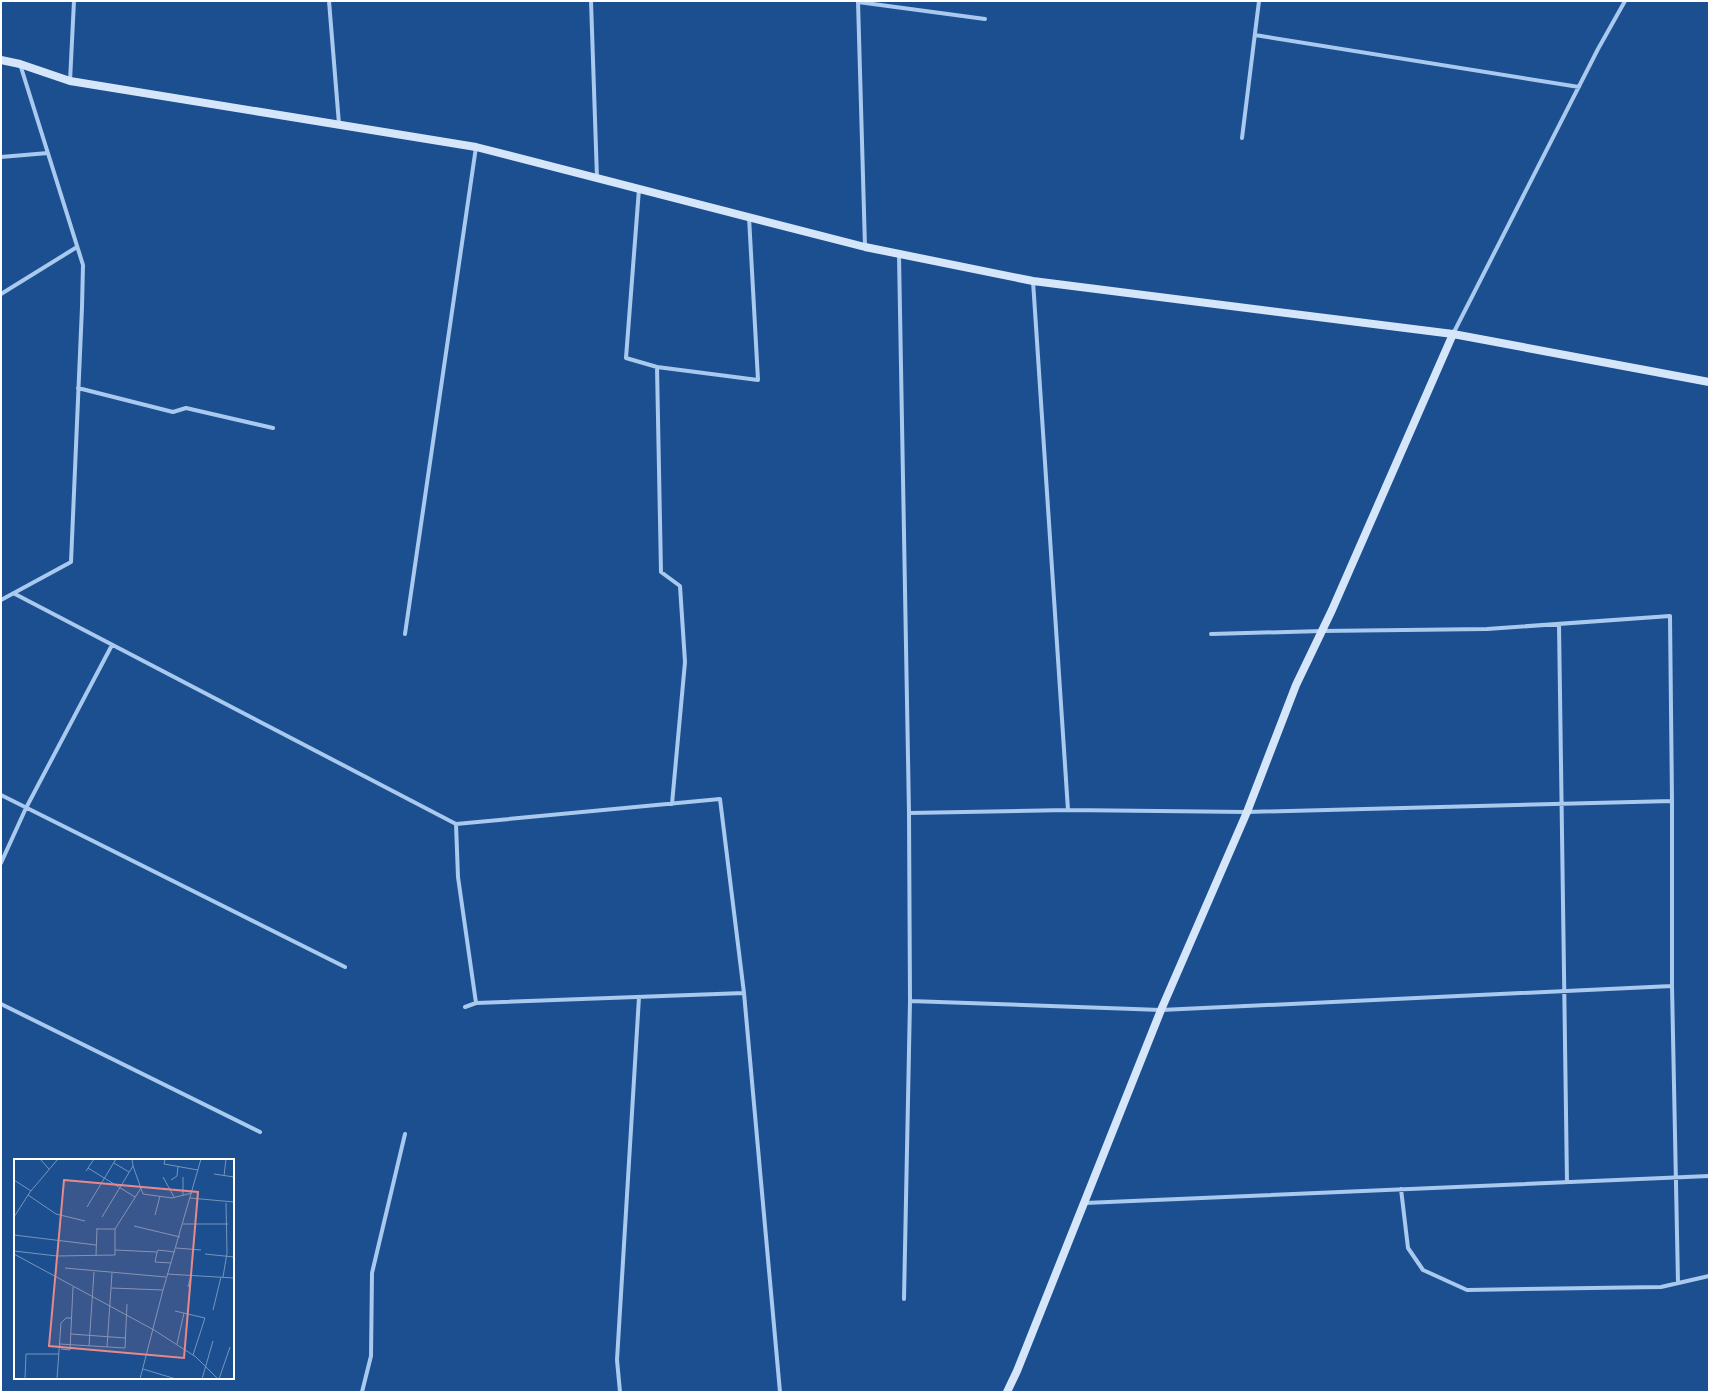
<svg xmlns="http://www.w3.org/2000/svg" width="1710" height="1393" viewBox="0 0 1710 1393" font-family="Jost,sans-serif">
<rect width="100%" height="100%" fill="#1b4f8f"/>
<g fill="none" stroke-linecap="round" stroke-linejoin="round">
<path stroke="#a9c9ee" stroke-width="4" d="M329 1 339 124
M591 1 597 178
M858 1 865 247
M858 2 985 19
M1255 35 1579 87
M70 81 74 1
M1242 138 1259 1
M1 157 48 153
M639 189 626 358 657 367 758 380 749 217
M899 255 909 813 910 1001 904 1299
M1033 281 1068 810
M1 294 77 247
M1453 334 1598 49 1625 1
M657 367 661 572 680 586 685 662 672 804
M78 388 173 412 186 408 273 428
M15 594 456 824 458 877 476 1003
M1 600 71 562 82 307 83 265 20 64
M1559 624 1567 1182
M405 634 476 147
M1211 634 1322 631 1487 629 1670 616 1672 801V986L1678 1283
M1 795 345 967
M909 813 1068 810 1247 812 1672 801
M456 824 720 799 744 993 780 1392
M1 863 26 808 112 645
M910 1001 1161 1010 1672 986
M1 1004 260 1132
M465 1007 476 1003 744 993
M1401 1189 1408 1248 1423 1270 1467 1290 1661 1287 1709 1276
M1085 1203 1709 1176
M362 1392 371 1356 372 1273 405 1134
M620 1392 617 1360 639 997"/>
<path stroke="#d6e6fa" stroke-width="8" d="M1 60 20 64 70 81 476 147 865 247 1033 281 1453 334 1709 382
M1007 1392 1017 1371 1161 1010 1247 812 1296 685 1332 610 1453 334"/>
</g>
<g transform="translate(14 1159)">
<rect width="220" height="220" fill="#1b4f8f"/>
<path fill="none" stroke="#7695bc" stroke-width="1" d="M26 0 35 10M151 0 150 5 184 11M100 4 115 13M119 7 129 35 158 39 178 34M74 9 121 38M72 12 80 0M200 15 220 18M210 17 212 0M149 18 160 38M169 18V36M0 21 17 32M157 21 163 17 164 7M14 36 42 55 71 62M176 39 220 43M73 48 102 0M141 56 146 37M0 58 16 33 44 0M88 58 119 7 118 0M169 65H214M120 67 166 78M83 70H101L127 29M0 76 82 86M162 89 187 91M101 91 143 93M0 92 43 97 101 96V70M0 95 140 171 182 198 204 220M191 95 220 98M82 97 83 69M157 104 141 103 143 93 144 91 161 93M51 109 152 118M153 115 220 119M209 118 213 94 212 44M174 128 177 116M97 129 149 131M199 151 207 118M161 152 191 159 179 196M57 175 111 179M46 185 111 189 113 145M163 185 170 154M75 187 80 113M93 188 98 114M47 190 56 191 59 128M129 210 162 220M11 220 12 195H45M43 220 47 164 52 159H57M126 220 149 131 187 0M188 220 199 182M205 220 216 188"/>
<path fill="#e88989" fill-opacity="0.15" stroke="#e88989" stroke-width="2" d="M50 21 184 33 170 199 35 187Z"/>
<rect width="220" height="220" fill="none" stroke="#fff" stroke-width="2"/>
</g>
<rect width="1710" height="1393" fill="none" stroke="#ffffff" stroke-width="4"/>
</svg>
